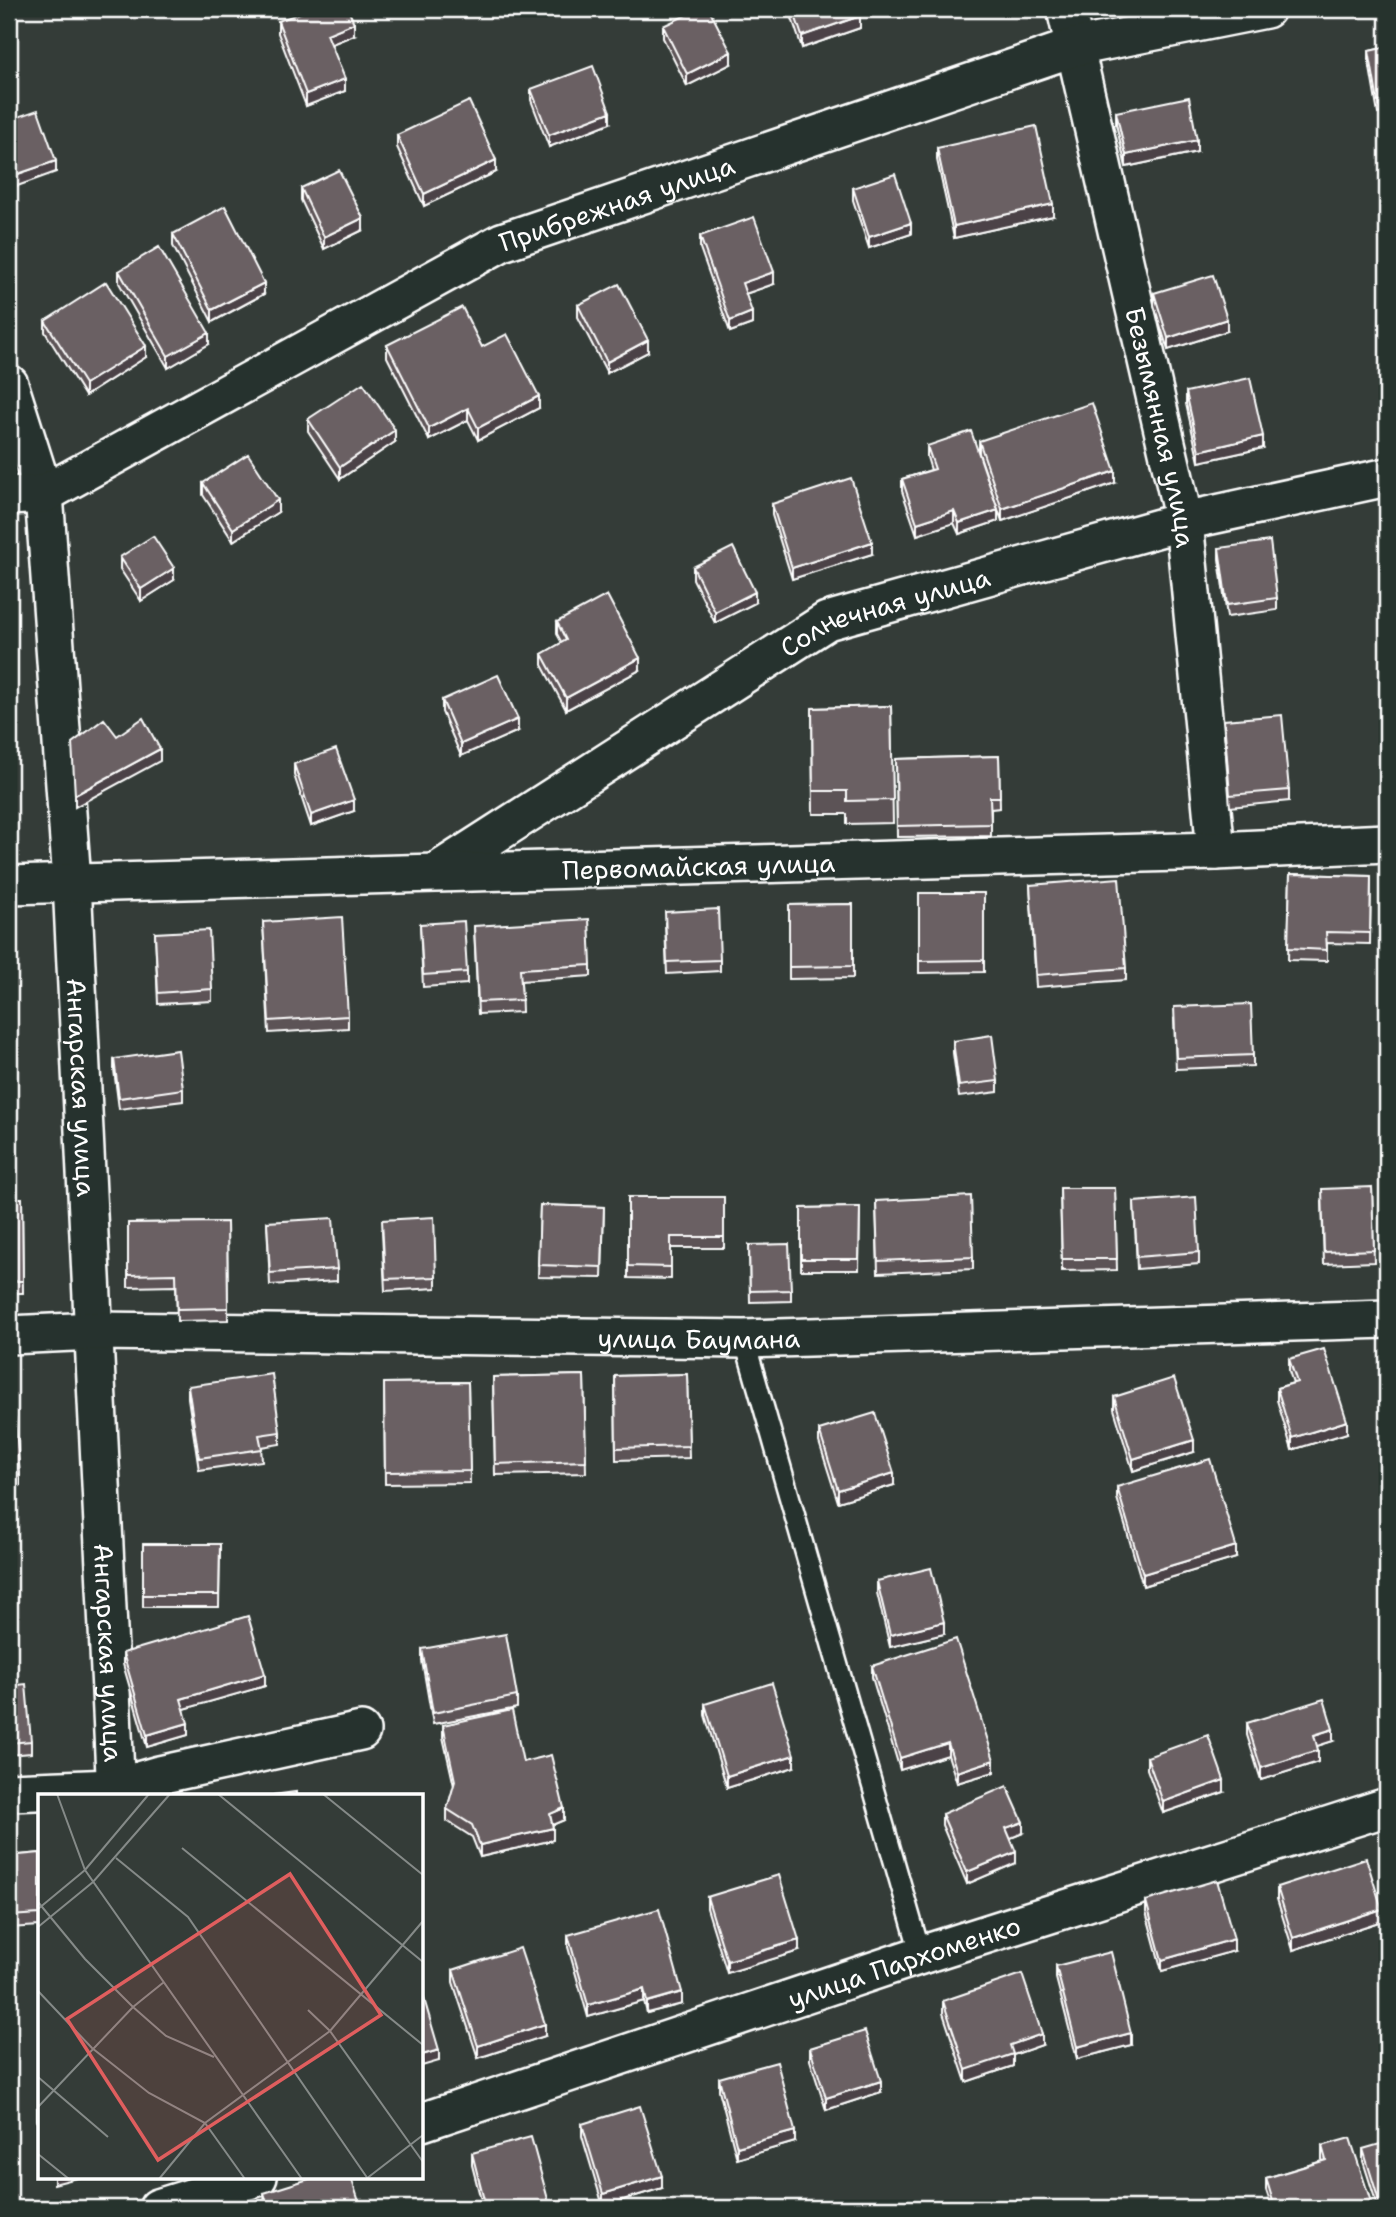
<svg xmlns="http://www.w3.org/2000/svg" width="1396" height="2217" viewBox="0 0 1396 2217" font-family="'Shantell Sans',sans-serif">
<rect width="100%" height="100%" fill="#343c38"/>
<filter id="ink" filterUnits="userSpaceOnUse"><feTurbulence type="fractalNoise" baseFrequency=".0143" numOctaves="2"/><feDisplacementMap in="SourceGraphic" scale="14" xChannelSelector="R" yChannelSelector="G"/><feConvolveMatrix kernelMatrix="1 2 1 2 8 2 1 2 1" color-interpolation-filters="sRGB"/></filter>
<g filter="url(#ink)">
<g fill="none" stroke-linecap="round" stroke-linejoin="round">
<g stroke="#fff" stroke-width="24">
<path id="lane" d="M744 1339 921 1955"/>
</g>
<g stroke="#fff" stroke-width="42">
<g id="street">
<path id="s1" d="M1066 9 1184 521 1216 851"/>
<path id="s2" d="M9 384 44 494 72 882 116 1795"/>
<path id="s3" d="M9 496 44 494 502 242 1075 47 1266 9"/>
<path id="s4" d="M438 871 827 621 1184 521 1387 477"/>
<path id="s5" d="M9 885 1216 851 1387 843"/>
<path id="s6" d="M9 1335 95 1331 744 1339 1387 1319"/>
<path d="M9 1792 114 1788 159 1775 361 1731"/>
<path id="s7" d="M422 2122 921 1955 1387 1807"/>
<path d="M158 2208 258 2177"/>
</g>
</g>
<use href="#lane" stroke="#26332d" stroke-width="19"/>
<use href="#street" stroke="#26332d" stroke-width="37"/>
</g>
<path fill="#5c5356" stroke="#fff" stroke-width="2" d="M789 9H858L860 28 802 48Z
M278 21 354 35 331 44 345 91 306 106 278 33Z
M663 26 731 64 687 86 663 38Z
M1387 47V112L1378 114 1369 62V51Z
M531 89 610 123 549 147 531 100Z
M1116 112 1197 152 1126 167 1116 124Z
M397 135 496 172 424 206 397 147Z
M937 148 1053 216 954 238 937 160Z
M301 188 363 230 324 249 301 200Z
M853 188 911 234 869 248 853 200Z
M173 234 264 294 212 322 173 246Z
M700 236 774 284 745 294 752 324 730 332 700 248Z
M119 271 209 344 168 368 119 283Z
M1154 293 1227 331 1168 350 1154 305Z
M578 305 648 352 607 373 578 317Z
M45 321 146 357 85 396 45 332Z
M387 345 482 347 539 408 478 440 468 420 429 440 387 357Z
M1186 392 1263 448 1199 462 1186 404Z
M308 419 395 442 340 479 308 431Z
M979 441 1115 483 1002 521 979 453Z
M927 446 998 521 959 534 954 523 917 535 902 491V479L931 470 927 457Z
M203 483 278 512 233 541 203 495Z
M772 504 872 554 792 579 772 515Z
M1219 548 1277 598V610L1227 617 1219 559Z
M120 557 174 580 141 601 120 569Z
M693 567 755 603 715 623 693 579Z
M557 622 640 670 566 710 542 665V654L562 643 557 634Z
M442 700 518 731 461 756 442 712Z
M891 706 893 823 847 824V814H813L812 708Z
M1224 720 1289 790V801L1230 807 1224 732Z
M999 756 1000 808 991 809V836L897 837 896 759Z
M294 764 354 811 311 826 294 775Z
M1290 874 1371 876 1370 944 1327 943V961L1288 960Z
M1030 885 1126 968V980L1036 987Z
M919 893H984V972L919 973Z
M853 904V978L789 979V905Z
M263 922 348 1016V1028L269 1033Z
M665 923 720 960V971L667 974Z
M420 924 467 972V984L423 987Z
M474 926 591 965V976L521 981 522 1012 478 1014Z
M155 933 212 989V1001L158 1004Z
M1174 1019 1253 1055V1066L1176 1069Z
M953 1041 998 1081V1092L959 1097 953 1053Z
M114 1059 183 1089V1101L119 1109 114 1070Z
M1372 1187 1374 1262 1324 1264 1322 1201Z
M1060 1188H1115L1117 1270 1062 1271Z
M628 1197H724V1248H671V1279L628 1278Z
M9 1198H22L23 1293H9Z
M876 1201 973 1257V1269L878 1273Z
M1134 1202 1199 1252V1264L1137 1269Z
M540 1205 604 1207 602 1278 538 1277Z
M860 1207 859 1270H801V1208Z
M227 1222 228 1320 177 1321 176 1286 128 1287V1223Z
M267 1222 337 1269V1281L270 1285Z
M382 1231 436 1277V1288L385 1291Z
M749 1245 791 1290V1301L750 1302Z
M1289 1359 1347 1433 1292 1450 1277 1400V1388L1293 1383 1289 1371Z
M687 1374 689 1458 616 1460 615 1376Z
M584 1375 586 1473 495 1475 493 1377Z
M468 1382 470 1483 385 1484 384 1383Z
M188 1386 280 1432V1444L261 1447 262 1461 199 1470 188 1398Z
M1114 1397 1194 1452 1133 1471 1114 1409Z
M9 1419 20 1474V1486L9 1487Z
M819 1430 894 1485 838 1502 819 1442Z
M1117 1487 1236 1558 1143 1586 1117 1498Z
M143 1544H220L219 1607H143Z
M877 1581 944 1634 890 1647 877 1593Z
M422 1649 517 1696V1708L433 1724 422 1661Z
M123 1653 265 1686 184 1709 188 1735 147 1747 123 1664Z
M872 1666 994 1772 957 1783 948 1755 900 1770 872 1677Z
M1387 1668V1703L1381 1682V1670Z
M9 1686 31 1741V1753L9 1755Z
M705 1704 794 1767 727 1788 705 1715Z
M1247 1723 1333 1741 1317 1746 1318 1762 1261 1780 1247 1735Z
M443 1725 523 1762 564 1820 552 1825 553 1840 480 1857 472 1837 447 1821V1809L454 1786 443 1737Z
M1147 1757 1224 1792 1163 1813 1147 1769Z
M942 1814 1023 1833 1010 1838 1016 1863 967 1884 942 1825Z
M40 1853V1926L9 1928V1856Z
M1277 1887 1382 1921 1293 1950 1277 1899Z
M707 1897 799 1951 727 1973 707 1908Z
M1146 1901 1234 1951 1162 1971 1146 1912Z
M568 1935 682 2004 647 2013 644 2001 588 2017 568 1947Z
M1056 1966 1131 2045 1077 2059 1056 1978Z
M453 1970 545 2036 478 2058 453 1982Z
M943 2001 1042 2045 1013 2055V2066L966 2082 943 2013Z
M810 2048 881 2092 826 2110 810 2060Z
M719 2078 795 2142 737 2159 719 2090Z
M40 2107V2132L37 2120V2108Z
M582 2124 662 2188 603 2206 582 2136Z
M1322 2146 1372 2208H1272L1266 2190V2178L1322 2161Z
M1363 2149 1387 2208H1378L1363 2161Z
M472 2153 549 2208H483L472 2165Z
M264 2193 361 2208H265Z"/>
<path fill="#4b4346" stroke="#fff" stroke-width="2" d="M860 16V28L802 48V36Z
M354 23V35L327 46V34Z
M731 52V64L687 86V74Z
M345 79V91L306 106V94Z
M610 112V123L549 147V135Z
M1197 140V152L1126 167V155Z
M496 160V172L424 206V194Z
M56 161V172L9 189V177Z
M1053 204V216L954 238V226Z
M363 218V230L324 249V237Z
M911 223V234L869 248V237Z
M774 272V284L742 295V283Z
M264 283V294L212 322V310Z
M752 312V324L730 332V321Z
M1227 319V331L1168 350V338Z
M209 333V344L168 368V356Z
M648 340V352L607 373V362Z
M146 346V357L85 396V384Z
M539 396V408L478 440V428Z
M468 408V420L429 440V428Z
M395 430V442L340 479V467Z
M1263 436V448L1199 462V451Z
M1115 471V483L1002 521V509Z
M278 500V512L233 541V529Z
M998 510V521L959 534V523Z
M954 511V523L917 535V523Z
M872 542V554L792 579V568Z
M174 568V580L141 601V589Z
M755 592V603L715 623V612Z
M640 658V670L566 710V698Z
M518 719V731L461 756V744Z
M160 749V761L75 807V795Z
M354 800V811L311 826V815Z
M1347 1421V1433L1292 1450V1438Z
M1194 1440V1452L1133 1471V1459Z
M894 1473V1485L838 1502V1490Z
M1236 1546V1558L1143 1586V1574Z
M944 1622V1634L890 1647V1635Z
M265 1674V1686L181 1710V1699Z
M188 1723V1735L147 1747V1735Z
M1333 1729V1741L1314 1747V1735Z
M948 1743V1755L900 1770V1758Z
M1318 1750V1762L1261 1780V1768Z
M794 1755V1767L727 1788V1776Z
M994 1760V1772L957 1783V1772Z
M1224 1780V1792L1163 1813V1802Z
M564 1808V1820L550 1826V1814Z
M1023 1822V1833L1006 1840V1828Z
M553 1828V1840L480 1857V1845Z
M1016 1852V1863L967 1884V1872Z
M1382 1909V1921L1293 1950V1938Z
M1234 1939V1951L1162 1971V1960Z
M799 1940V1951L727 1973V1961Z
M644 1989V2001L588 2017V2005Z
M682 1992V2004L647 2013V2002Z
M545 2024V2036L478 2058V2046Z
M1131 2033V2045L1077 2059V2047Z
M1042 2034V2045L1013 2055V2066L966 2082V2070L1010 2045Z
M439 2050V2061L422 2066V2055Z
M881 2081V2092L826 2110V2098Z
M795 2131V2142L737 2159V2147Z
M662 2176V2188L603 2206V2194Z
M54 2177H81L54 2184Z
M1387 2202V2208H1380V2204Z
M549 2203V2208H530Z"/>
<path fill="#6b6064" stroke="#fff" stroke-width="2" d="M311 9H348L354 23 327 34 345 79 306 94 278 21Z
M699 9H709L731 52 687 74 663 26Z
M793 9H858L860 16 802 36Z
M1387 47V101L1378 102 1369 51Z
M593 66 610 112 549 135 531 89Z
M1189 97 1197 140 1126 155 1116 112Z
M469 101 496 160 424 194 397 135Z
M38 110 56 161 9 177V120Z
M1036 126 1053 204 954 226 937 148Z
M339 170 363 218 324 237 301 188Z
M895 174 911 223 869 237 853 188Z
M225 206 264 283 212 310 173 234Z
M754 217 774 272 742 283 752 312 730 321 700 236Z
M159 247 209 333 168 356 119 271Z
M1213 275 1227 319 1168 338 1154 293Z
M106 282 146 346 85 384 45 321Z
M619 284 648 340 607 362 578 305Z
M462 307 482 347 507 334 539 396 478 428 468 408 429 428 387 345Z
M1250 378 1263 436 1199 451 1186 392Z
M363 383 395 430 340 467 308 419Z
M1092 403 1115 471 1002 509 979 441Z
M971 431 998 510 959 523 954 511 917 523 902 479 935 469 927 446Z
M248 454 278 500 233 529 203 483Z
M851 478 872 542 792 568 772 504Z
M153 536 174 568 141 589 120 557Z
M1270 541 1277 598 1227 605 1219 548Z
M733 547 755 592 715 612 693 567Z
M607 595 640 658 566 698 542 654 566 640 557 622Z
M498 675 518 719 461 744 442 700Z
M891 706 893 800 847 801V791H813L812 708Z
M1282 715 1289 790 1230 795 1224 720Z
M143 718 160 749 75 795 72 743 104 719 117 736Z
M336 749 354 800 311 815 294 764Z
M999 756 1000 797H990L991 824 897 826 896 759Z
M1290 874 1371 876 1370 933 1326 932 1327 950 1288 948Z
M1119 878 1126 968 1036 975 1030 885Z
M919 893H984V960L919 961Z
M853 904V966L789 967V905Z
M718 909 720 960 667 962 665 912Z
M342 917 348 1016 269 1021 263 922Z
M589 919 591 965 520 969 522 1000 478 1002 474 926Z
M464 921 467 972 423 975 420 924Z
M209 930 212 989 158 993 155 933Z
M1251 1004 1253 1055 1176 1058 1174 1007Z
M992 1035 998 1081 959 1086 953 1041Z
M178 1050 183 1089 119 1098 114 1059Z
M1372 1187 1374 1250 1324 1252 1322 1189Z
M1060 1188H1115L1117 1259H1062Z
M971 1196 973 1257 878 1261 876 1201Z
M628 1197H724V1237H671V1267L628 1266Z
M1196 1197 1199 1252 1137 1257 1134 1202Z
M9 1198H22L23 1281H9Z
M540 1205 604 1207 602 1267 538 1265Z
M860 1207 859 1259H801V1208Z
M434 1217 436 1277 385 1279 382 1220Z
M333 1218 337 1269 270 1273 267 1222Z
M227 1222 228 1308 177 1309 176 1274 128 1275V1223Z
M789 1244 791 1290 750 1291 749 1245Z
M1324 1349 1347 1421 1292 1438 1277 1388 1297 1382 1289 1359Z
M272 1374 280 1432 259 1435 262 1449 199 1458 188 1386Z
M687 1374 689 1446 616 1448 615 1376Z
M584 1375 586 1461 495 1464 493 1377Z
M1174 1378 1194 1440 1133 1459 1114 1397Z
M468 1382 470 1471 385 1472 384 1383Z
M875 1413 894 1473 838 1490 819 1430Z
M15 1418 20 1474 9 1475V1419Z
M1210 1459 1236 1546 1143 1574 1117 1487Z
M143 1544H220L219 1595H143Z
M931 1568 944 1622 890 1635 877 1581Z
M248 1616 265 1674 181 1699 188 1723 147 1735 123 1653Z
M506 1634 517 1696 433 1713 422 1649Z
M956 1639 994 1760 957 1772 948 1743 900 1758 872 1666Z
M1387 1668V1691L1381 1670Z
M772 1683 794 1755 727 1776 705 1704Z
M26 1684 31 1741 9 1743V1686Z
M1324 1699 1333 1729 1314 1735 1318 1750 1261 1768 1247 1723Z
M512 1710 523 1762 551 1755 564 1808 550 1814 553 1828 480 1845 472 1825 447 1809 455 1781 443 1725Z
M1208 1735 1224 1780 1163 1802 1147 1757Z
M1007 1786 1023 1822 1006 1828 1016 1852 967 1872 942 1814Z
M296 1792V1795H273Z
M40 1853V1914L9 1916V1856Z
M1366 1858 1382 1909 1293 1938 1277 1887Z
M779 1875 799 1940 727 1961 707 1897Z
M1217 1880 1234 1939 1162 1960 1146 1901Z
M659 1909 682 1992 647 2002 644 1989 588 2005 568 1935Z
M520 1948 545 2024 478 2046 453 1970Z
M1111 1952 1131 2033 1077 2047 1056 1966Z
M1022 1974 1042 2034 1010 2045 1013 2054 966 2070 943 2001Z
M422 1992 439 2050 422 2055Z
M865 2031 881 2081 826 2098 810 2048Z
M777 2062 795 2131 737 2147 719 2078Z
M640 2106 662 2176 603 2194 582 2124Z
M40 2107V2120L37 2108Z
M531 2137 549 2203 530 2208H486L472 2153Z
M1350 2138 1372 2205 1362 2208H1275L1266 2178 1326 2160 1322 2146Z
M1387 2142V2202L1380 2204 1363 2149Z
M315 2177H351L361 2208H269L264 2193Z"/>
</g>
<g text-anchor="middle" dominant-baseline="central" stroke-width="7" stroke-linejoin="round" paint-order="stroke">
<g font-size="26" fill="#fff" stroke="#26332d">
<text stroke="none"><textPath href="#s3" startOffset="679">Прибрежная улица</textPath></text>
<text stroke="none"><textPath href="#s1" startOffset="429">Безымянная улица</textPath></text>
<text stroke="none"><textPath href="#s4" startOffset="520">Солнечная улица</textPath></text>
<text stroke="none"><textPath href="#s5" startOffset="690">Первомайская улица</textPath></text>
<text stroke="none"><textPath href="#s2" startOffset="710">Ангарская улица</textPath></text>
<text stroke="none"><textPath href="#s6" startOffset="690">улица Баумана</textPath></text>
<text stroke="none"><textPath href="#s2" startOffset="1276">Ангарская улица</textPath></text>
<text stroke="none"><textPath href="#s7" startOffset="508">улица Пархоменко</textPath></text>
</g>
</g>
<g transform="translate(38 1794)">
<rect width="385" height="385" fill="#343c38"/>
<path fill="none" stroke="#858a88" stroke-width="2" d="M19 0 47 76 264 385M180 0 385 168M285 0 385 81M144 54 385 251M78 64 150 123 330 385M0 108 47 165 95 213 128 242 176 263M0 115 47 76 111 0M0 133 55 88 132 0M0 197 54 254 111 299 167 329 207 385M270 216 292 237 385 368M0 283 70 343M0 313 95 213 126 188M0 360 31 385M121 385 167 329 292 237 385 127M328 385 385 341"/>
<path fill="#e05e5e" fill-opacity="0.15" stroke="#e05e5e" stroke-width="3.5" d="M252 80 343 221 120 366 29 225Z"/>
<rect width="385" height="385" fill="none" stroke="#fff" stroke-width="3.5"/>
</g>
<rect width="1396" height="2217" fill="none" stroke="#26332d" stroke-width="35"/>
<rect x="18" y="18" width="1361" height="2182" fill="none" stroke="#fff" stroke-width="2.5" filter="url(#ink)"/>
</svg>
